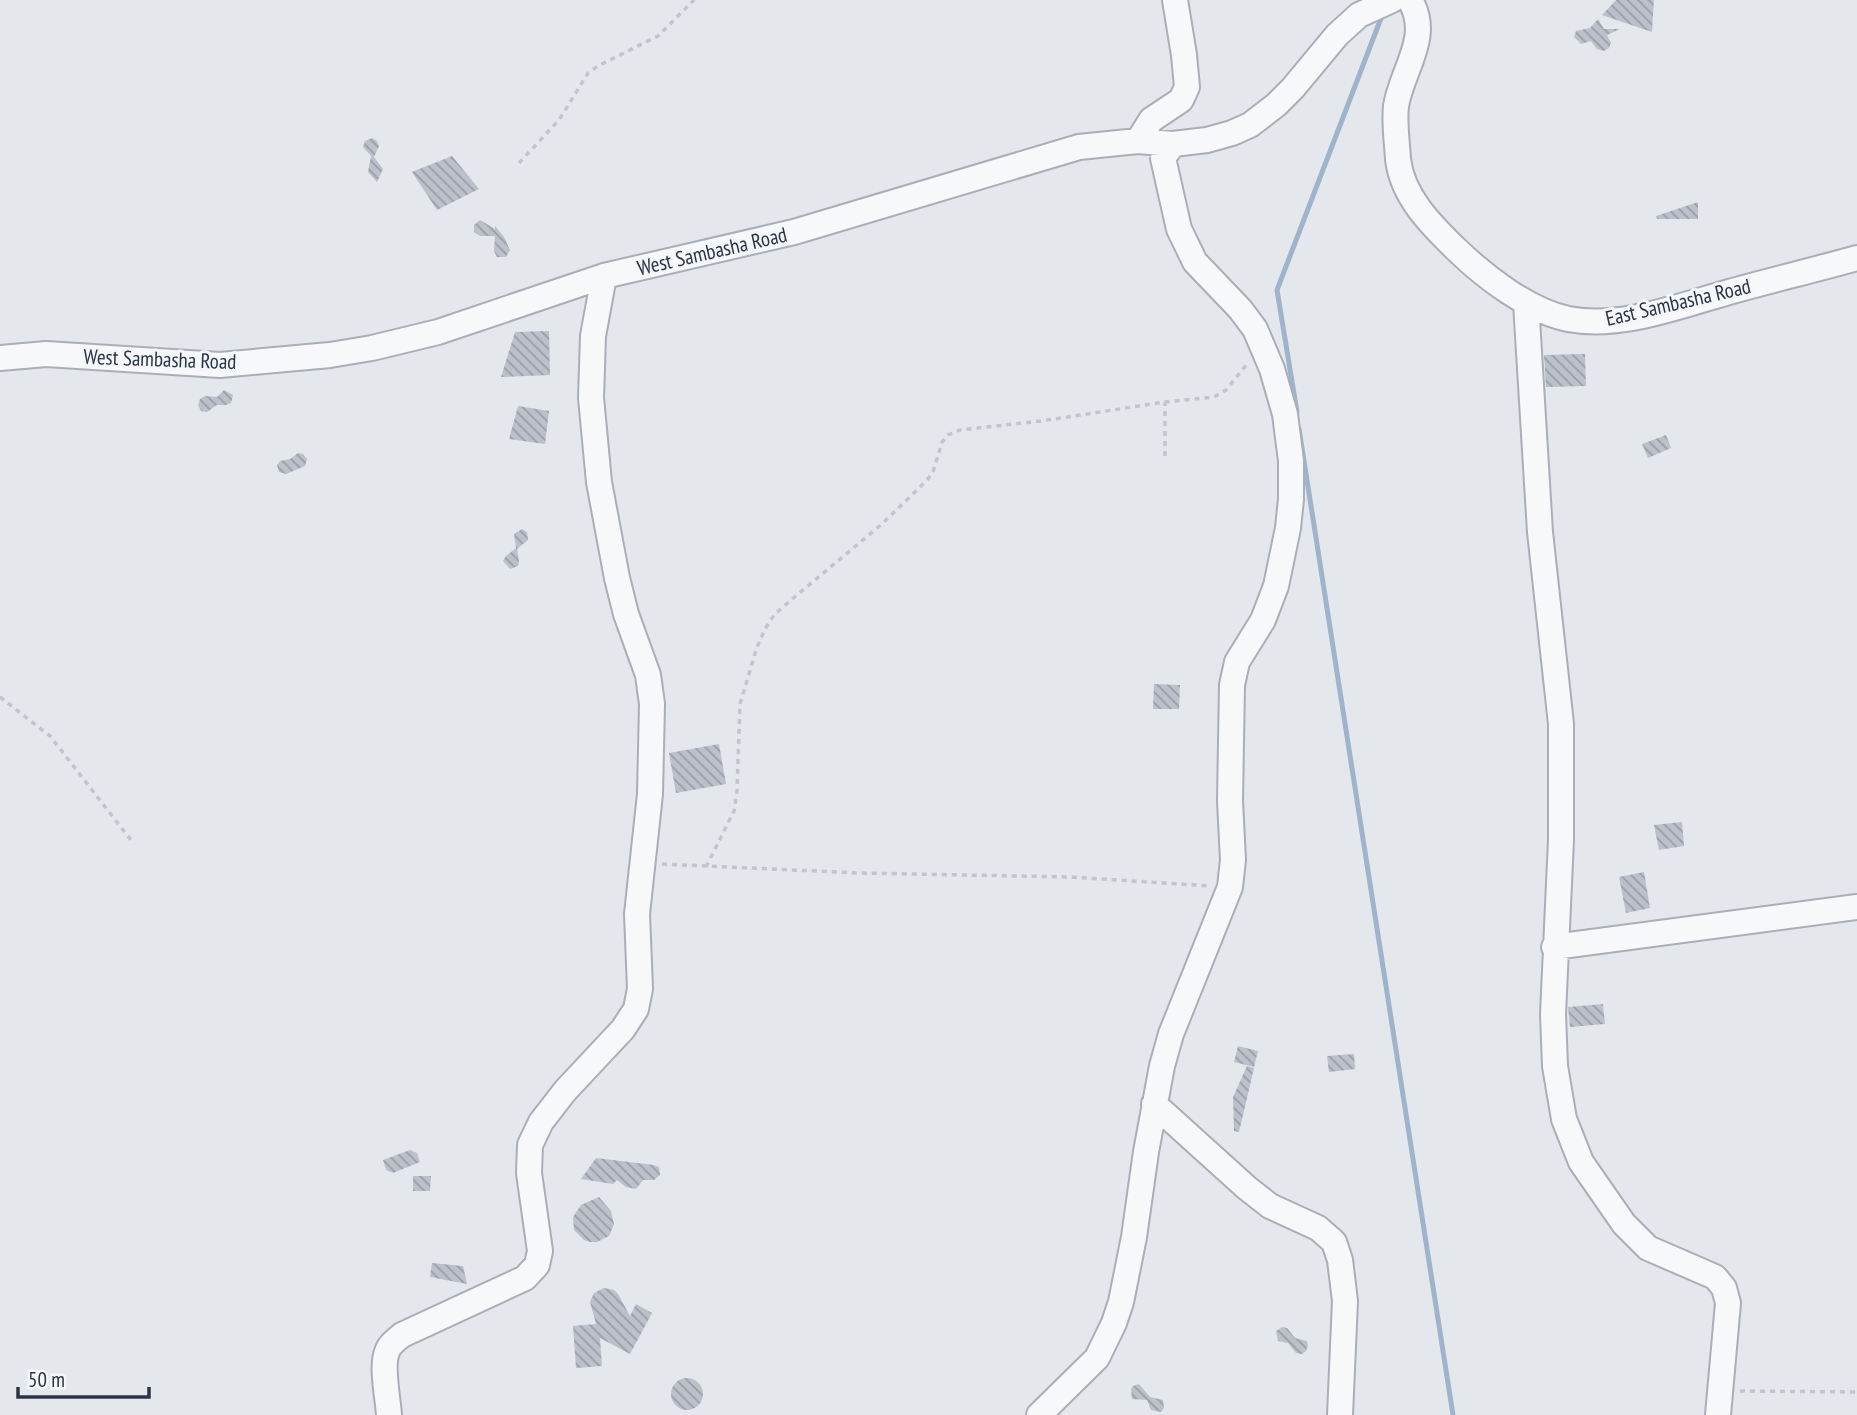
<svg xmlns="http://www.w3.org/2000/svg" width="1857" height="1415" viewBox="0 0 1857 1415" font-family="'PT Sans Narrow',sans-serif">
<defs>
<pattern id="building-back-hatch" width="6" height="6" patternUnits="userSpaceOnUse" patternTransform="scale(1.75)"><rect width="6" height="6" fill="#bbc0ca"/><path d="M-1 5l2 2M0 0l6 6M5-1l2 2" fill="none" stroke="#989da6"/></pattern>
</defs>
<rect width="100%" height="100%" fill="#e4e7ec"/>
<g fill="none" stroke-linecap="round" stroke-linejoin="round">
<path stroke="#9fb4cc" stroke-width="5" d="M1297 412 1277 290 1383 13
M1299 429 1453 1415"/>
</g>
<path fill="url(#building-back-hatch)" d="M1616 0H1654L1652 32 1602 15Z
M1598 19 1604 29H1620L1607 35 1611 43 1609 48 1604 51 1597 49 1591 41 1581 44 1574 37 1576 31 1590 28Z
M372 138 377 141 379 146 374 157 383 169 377 182 368 172 371 156 363 147 365 141Z
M452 156 479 189 437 210 412 172Z
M1698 202V219H1657L1656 216Z
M480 220 495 229V226L504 237 510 250 506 257H497L494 251 495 236H480L474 232V225Z
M549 331 550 375 501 377 515 332Z
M1585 354 1586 386 1546 387 1544 355Z
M224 390 233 395 231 403 226 405H217L207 412 201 411 198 405 200 399 205 396 217 397Z
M518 406 549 411 545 444 509 439Z
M1666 435 1671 448 1648 458 1642 444Z
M298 453 303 454 307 459 305 466 286 474 279 472 277 465 280 461 290 459Z
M522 529 527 532 528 540 517 549 519 561 518 566 510 569 503 561 506 556 516 548 514 534Z
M1154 684 1180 685 1179 709H1153Z
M719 744 726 784 676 793 669 753Z
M1682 822 1684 846 1659 850 1654 825Z
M1644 872 1650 908 1626 913 1619 877Z
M1603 1004 1605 1024 1570 1027 1568 1007Z
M1238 1046 1258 1051 1254 1067 1234 1062Z
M1354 1054 1355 1069 1329 1072 1327 1056Z
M1247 1066 1254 1068 1239 1132 1234 1131 1233 1097Z
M410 1150 417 1153 420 1162 393 1173 386 1170 383 1160Z
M596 1158 654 1165 659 1167 660 1175 654 1180H643L636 1189 626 1187 617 1180 613 1184 581 1179Z
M413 1176H431L430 1191H413Z
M599 1197 611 1211 614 1224 609 1236 597 1242H590L584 1240 574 1230 573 1217 581 1205Z
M432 1263 463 1266 467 1284 430 1277Z
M604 1288 614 1290 618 1294 630 1316 636 1304 652 1313 630 1354 600 1338 602 1366 576 1368 573 1326 596 1324 590 1302 594 1293Z
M1282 1327 1287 1328 1295 1338 1307 1341 1308 1346 1306 1351 1302 1354 1296 1353 1288 1343 1278 1341 1276 1331Z
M671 1394a16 16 0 1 1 32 0a16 16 0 1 1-32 0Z
M1139 1384 1150 1397 1163 1400 1164 1408 1161 1412 1151 1410 1147 1400 1132 1399 1131 1389 1133 1386Z"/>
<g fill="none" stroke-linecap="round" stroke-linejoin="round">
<g stroke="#a9aeb7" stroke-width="28">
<path id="minor" d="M1410 0C1432 37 1402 69 1396 106 1394 123 1397 141 1398 159 1402 196 1431 225 1457 250 1485 277 1529 311 1568 319 1621 329 1679 306 1729 292 1772 280 1814 270 1857 258
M1138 141 1151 120 1181 100 1187 87 1184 55 1175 0
M1526 303 1540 532 1561 724V840L1553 1014 1555 1066 1564 1119 1581 1162 1624 1224 1648 1248 1715 1277 1724 1288 1728 1303 1718 1415
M0 358 46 354 220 365 330 355 372 348 438 332 604 276 794 232 1079 147 1138 141 1173 144 1207 140 1232 133 1250 125 1276 105 1293 88 1337 35 1359 15 1392 0
M1554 947 1857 907
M1154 1104 1247 1188 1270 1206 1318 1228 1334 1242 1340 1260 1345 1301 1340 1415
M389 1415C388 1399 381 1366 387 1352 389 1345 396 1340 402 1335L525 1278 537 1265 540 1251 529 1173 530 1145 541 1122 565 1091 623 1029 636 1009 640 989 637 914 650 794 652 704 648 675 626 614 617 578 599 482 591 398 593 336 604 276
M1039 1415 1097 1358 1114 1323 1121 1302 1134 1237 1146 1152 1162 1066 1171 1034 1230 887 1233 860 1230 801 1232 685 1237 662 1263 620 1276 586 1288 528 1291 499V461L1285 414 1272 369 1255 329 1240 309 1195 262 1179 229 1163 158 1173 144"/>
</g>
<path stroke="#c2c5cb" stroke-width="3.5" stroke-dasharray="5 5" stroke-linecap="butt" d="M519 163 559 120 588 73 598 66 658 36 694 0
M1165 456V402
M0 697 50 736 134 844
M662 864 859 873 1070 877 1211 886
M706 867 734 811 737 791 740 704 757 647 765 629 774 615 791 600 882 524 927 480 933 472 942 442 948 435 960 430 1041 421 1165 402 1214 397 1226 390 1248 363
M1740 1391 1857 1392"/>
<use href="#minor" stroke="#f7f8fa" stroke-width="24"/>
</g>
<g text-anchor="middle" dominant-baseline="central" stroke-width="6" stroke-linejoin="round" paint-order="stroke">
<g font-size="21" fill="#2b3445" stroke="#f4f6f9">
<text transform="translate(712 251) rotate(-13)">West Sambasha Road</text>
<text transform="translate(1678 302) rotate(-13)">East Sambasha Road</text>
<text transform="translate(160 359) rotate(2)">West Sambasha Road</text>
</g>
</g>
<path d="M18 1387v10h131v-10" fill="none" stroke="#2b3445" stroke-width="3.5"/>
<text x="28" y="1387" font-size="21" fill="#2b3445" stroke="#f4f6f9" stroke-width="5" paint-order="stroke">50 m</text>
</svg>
